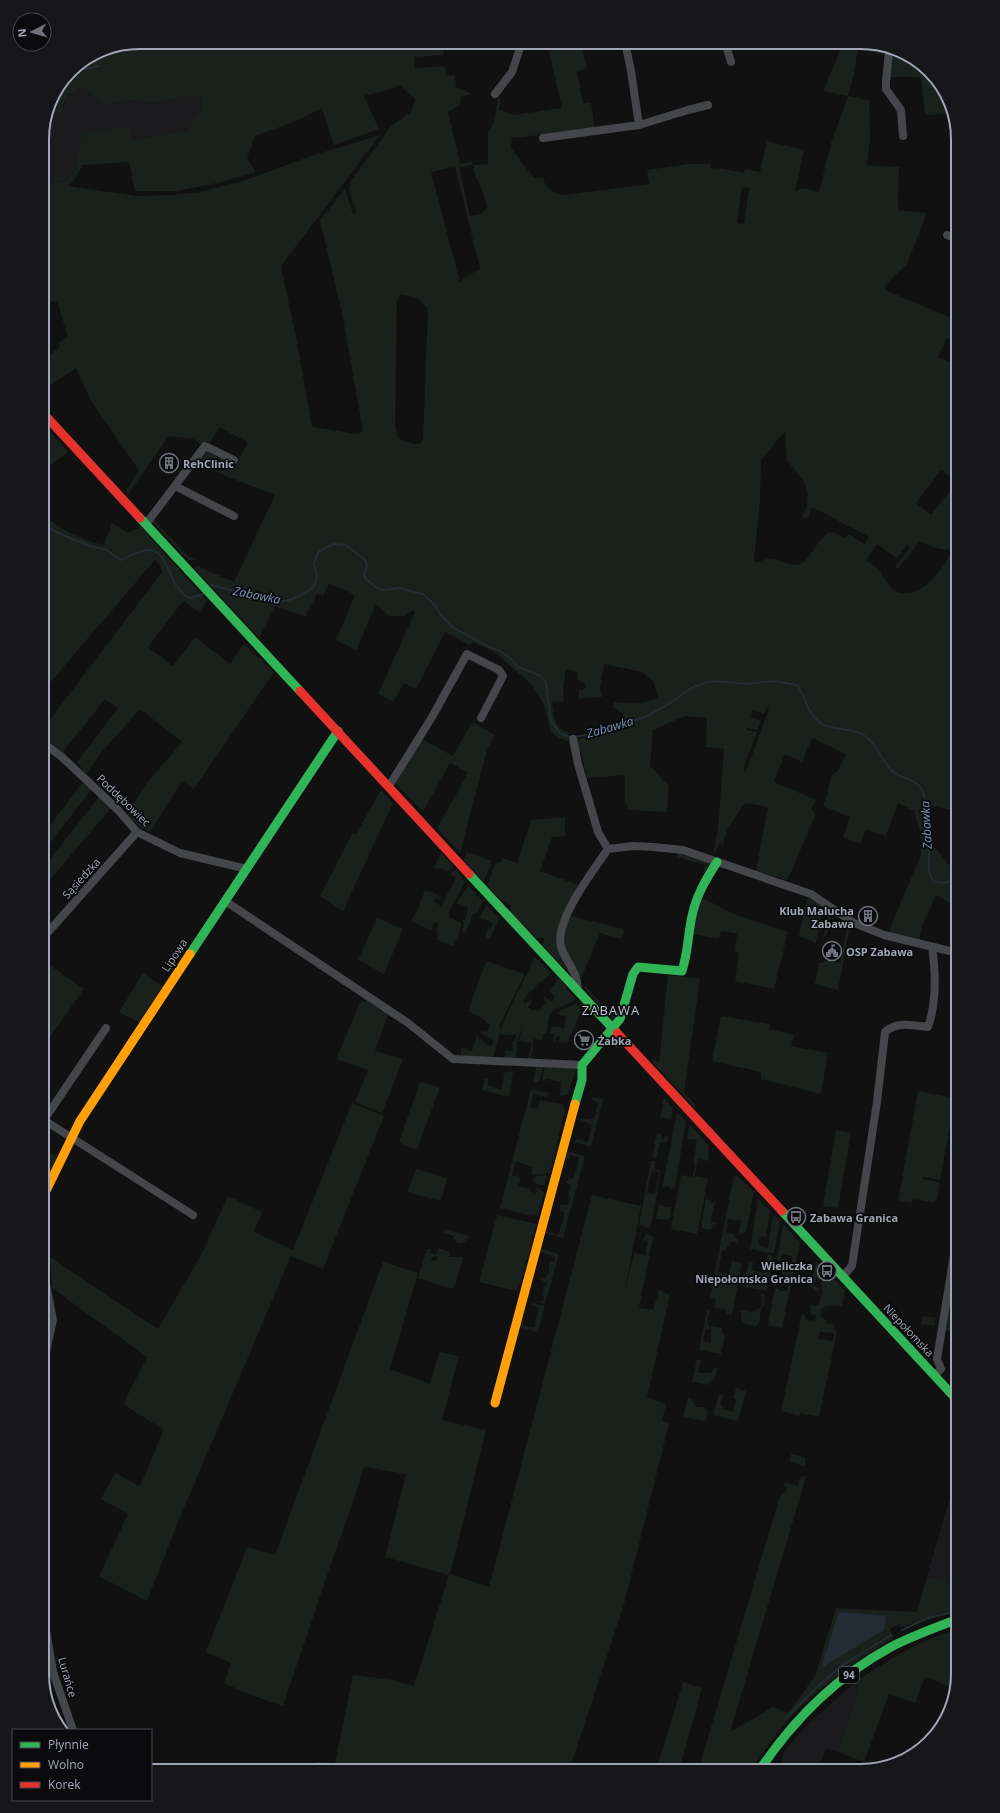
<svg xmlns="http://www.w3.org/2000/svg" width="1000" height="1813" viewBox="0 0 1000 1813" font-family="'Open Sans',sans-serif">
<rect width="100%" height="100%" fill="#111"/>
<path fill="#1b1b1d" d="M82 87 103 105 136 100 152 104 177 97H203L201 108 186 131 133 140H80L76 168 67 181 42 185V133L47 114 62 112 63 106 71 92Z
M953 1487 958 1490V1563L952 1583 927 1576Z
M859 1679 855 1701 838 1752 826 1748 817 1771H779L783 1753 808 1724Z"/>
<path fill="#1a201b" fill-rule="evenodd" d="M139 42H443L444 55 414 57 415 68 445 66 446 76 455 75 456 87 472 94 461 97 460 105 448 112 460 163 472 162 473 165 488 164V131L494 122 498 97 501 99 499 109 512 115 562 108 547 42H581L587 68 577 71 583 104 591 102 595 129 512 138 511 148 534 178H543C547 191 553 193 565 195L649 184 647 170 688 164H710L711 168 724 169 744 173 745 169 760 172 767 141 804 150 795 192 802 188 819 192 831 143 848 96 823 91 844 42 886 54 887 56 858 48 854 74 848 96 869 100 870 139 867 165 899 167 898 210 925 213 924 221 907 264 884 286 888 291 958 321V343L947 338 938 357 958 365V808L951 810 932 806 930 829 931 843 951 867 958 864V908L936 895 922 926 919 941 890 933V928L921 855V834L914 811 898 803 886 836 866 829 860 844 843 837 850 817 823 806 827 796 831 775 838 771 846 754 812 738 802 762 785 754 774 782 816 800 811 809 815 813V816L788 879 786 880 756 871 768 807 745 803 728 828 723 844 719 843 714 855H713L718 830 724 749 706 747 707 718 685 716 653 730 650 767C658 771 660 780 669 785L667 812 628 810 627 804H625V775L587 778 581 753 577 749 575 740 622 726 623 714 612 706 615 702C631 704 643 705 658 697L653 681 642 672 604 664 600 687 602 697 579 699V690L585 689V684L578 680V672L566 669 563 690 564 701 552 702C555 715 553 729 568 732V741L559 738 551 732 544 705 531 684 494 652 472 642 470 645 445 632 416 689 404 683 393 702 378 694 415 612 413 610 405 616H389L376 604 356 650 336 640 355 595 329 583 323 596 317 594 310 609H308L306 615 307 617 275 606 259 638 194 568 197 566 234 582 275 495C249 485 222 475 196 463L206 451 237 466C238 457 245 451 247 442L219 427 210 443 206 441 202 445 193 439 169 436 128 494 126 491 139 470 91 401 76 368 42 391V360L60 347 59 342 68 337 57 301 47 303 42 279V185L67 181 76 168 80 140 87 132 130 126 133 140 186 131 201 108 202 97H177L152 104 136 100 103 105 82 87C71 92 63 99 62 112L47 114 49 102 71 70 102 49ZM398 84 415 99 412 111 392 125 350 182 349 192 357 212 353 214 345 189 320 220 342 313 363 431 358 434 312 427 298 347 281 266 380 135 314 155 246 180 200 192 174 195 137 196 68 186 76 177 82 165 129 162 135 191H177L222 182 256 172 247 158 255 136 299 120 322 108 334 145 379 129 364 96 395 88ZM473 165 476 179 479 181 487 206 482 214 470 216 459 167ZM455 167 480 269 465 277 460 282 431 172ZM742 187 749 188 744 224 737 223ZM401 294 418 298 428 309 423 439 419 444H413L398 438 395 425 397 301ZM785 431 787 460 804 482 808 493 807 506 802 517 808 518 812 507 869 537 865 544 849 534 845 538 837 533 829 532C817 540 811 558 802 563 788 571 777 550 757 563L754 560 760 502 761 460ZM941 470 957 482 931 515 916 503ZM919 542 940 549 953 550C940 572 922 601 894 591L883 577 879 569 866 560 877 544 897 558 907 545 910 547 895 567 898 569ZM766 706 769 709 745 774 744 767 757 732 747 730V728L757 730 761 721 751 717 753 710 764 714Z
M895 53 920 62 949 99 950 111 944 114 925 115 921 77H888L891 55Z
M47 428 68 452 42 472V432Z
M42 513C59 529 81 540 104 545L112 523 128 533 141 527 207 601 199 612 183 601 148 647 173 666 195 637 230 664 244 644 274 672 194 789 182 781 150 832 140 827 127 814 147 783 182 742 140 709 100 754 86 774 77 762 118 708 105 699 63 752 42 737V730L162 572 159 564 155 560 42 692Z
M154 520 189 557 196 560H188L153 523Z
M472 722 495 735 487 750 460 853 437 828 468 773 450 763 423 812 395 783 422 739 453 756Z
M83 782 91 790 42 853V836Z
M381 790 393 803 343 911 320 896 353 832 356 834Z
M99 797 111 808 42 889V869Z
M565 817V836L552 837 540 871 581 886 560 929 570 974 542 945 544 939 542 937 540 938H536L510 912 511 906 504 900 502 902 488 886V883L496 862 500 863 502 858 517 863 531 820Z
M466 852 492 861 484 881H483L464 862Z
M678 852 707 860 711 864 704 873H703L705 865 677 857Z
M441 853 453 866 449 871 438 868 434 869Z
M456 869 465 882 449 912V917L462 924 458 936 459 937 453 946 436 939 438 933 436 932 438 923 434 922 431 930 411 921 418 909 425 890 435 893 441 898 440 900 435 897 433 901 441 906 456 878 450 874Z
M468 885 483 901 478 912 473 913 466 933 462 932 464 923 461 919 465 920 468 907 457 903Z
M701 897 736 915 788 932 774 989 735 981 739 952 735 951 737 934 721 931 719 939 693 934Z
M807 898 823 906 816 943 814 944V942L799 936Z
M487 905 499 918 490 939H485L487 932H486L488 928 491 929 493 924 489 921 479 918Z
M831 911 838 916 836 918 831 915 827 934 824 937 819 963H822L827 960 840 963 847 926 843 922 850 925 838 990 815 984 828 912Z
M571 916 624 929 622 939 600 933 580 981 563 945V933Z
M377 918 403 929 384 974 358 960Z
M535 957 551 974 537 985 532 991 531 990 523 1001 526 1004 530 999 532 1002 528 1007 533 1011 535 1009 538 1012 547 1002 543 998 544 996 551 1002 555 997 549 991 559 978 576 1000 555 1009 550 1014 546 1034H543L542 1040 534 1039 531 1060 528 1058 532 1043 519 1041 522 1027 517 1042 516 1059 504 1058 505 1050 513 1051V1041H515L516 1034 513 1035 500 1034 506 1016Z
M42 960 84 989 42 1048Z
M486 961 525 974 499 1026 501 1028 493 1059 461 1057V1047L472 1051 477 1035 486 1044 491 1047 494 1040 481 1033 482 1031 487 1032 490 1026 485 1020 468 1011Z
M143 973 162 986 141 1023 119 1012Z
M668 975 700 979 684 1092 696 1106 695 1108 652 1062 654 1059 659 1063Z
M585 986 614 1016 618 1007 619 1008V1013L613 1020 584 988Z
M364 1001H368L388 1015 375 1051 403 1059 382 1113 355 1102 368 1070 336 1059 360 1003Z
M576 1004 581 1011 568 1043 559 1042 560 1037 556 1036 555 1041H553L554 1034H550L553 1026 564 1028 566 1016 555 1013Z
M721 1016 770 1024 769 1029 794 1035 791 1046 828 1053 821 1094 761 1079V1072L712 1061Z
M537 1064 544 1065 539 1082H533Z
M545 1065 576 1069 568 1094 560 1096 561 1082 552 1080 549 1081V1079H545V1081L542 1080Z
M513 1071 509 1097 482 1090 485 1078 488 1079V1085L501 1090 504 1076 503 1073Z
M420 1082 440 1087 417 1150 399 1142Z
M531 1089 549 1093 548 1097 533 1094 531 1104 532 1108 538 1109 540 1100 562 1104 565 1110 550 1173 532 1175V1167L516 1161 512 1175 521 1177 518 1186 530 1189 529 1191 536 1193 537 1188 544 1192 538 1215 532 1216 500 1208Z
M918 1091 955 1098 958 1105H954L940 1180 923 1177V1179L940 1182 937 1199 934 1203 913 1199 912 1203 898 1201Z
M592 1097 603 1099 591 1147 574 1142 576 1139 588 1142 592 1125 575 1118 594 1119 598 1103 591 1100Z
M664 1098 673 1108 671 1119 660 1117Z
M352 1103 384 1116 323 1269 291 1256 178 1522 147 1601 99 1576 128 1514 101 1499 115 1473 140 1486 164 1430 123 1404 147 1357 52 1288 50 1257 158 1329 201 1255 228 1196 262 1212 254 1232 293 1250Z
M677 1112 686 1121 675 1188 672 1189 667 1186 662 1188Z
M690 1125 709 1146 708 1161 698 1159 695 1176 708 1179 697 1234 671 1229 681 1175 692 1177 695 1166 693 1165 697 1140 687 1139Z
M836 1130 851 1133 838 1208 823 1206Z
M657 1133 661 1134V1138L664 1139 665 1135 668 1137 667 1142H660L656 1158 652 1157Z
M42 1145 58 1159 42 1192Z
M568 1151 585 1156 563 1238 543 1233 544 1231 557 1234 559 1233 564 1215V1212L560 1211V1205H568L570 1197 568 1196 571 1185 566 1183 567 1180 569 1181 568 1178 572 1179 574 1177 579 1159 578 1157 570 1155 569 1159 563 1158Z
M651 1161H655L654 1169 661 1171 651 1226 649 1228 639 1225ZM652 1170 659 1172 655 1194 647 1193Z
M416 1169 447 1178 441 1201 407 1192Z
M548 1175 544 1185H540L533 1182V1179L535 1176Z
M734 1175 738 1177 754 1192 746 1232 738 1235 741 1221 728 1219 726 1233 734 1234 733 1237 738 1238 737 1243 731 1241 730 1246H727L726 1250 722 1251 718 1272 729 1274 732 1260 742 1263 732 1315H730L727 1314 724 1308V1309L715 1308 716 1299 710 1297Z
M592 1195 641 1206 625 1290 634 1253 645 1255 648 1241 643 1240 646 1233 653 1237 639 1308 653 1310 659 1290 670 1295 647 1398 666 1404 662 1421 669 1424 624 1604 569 1771H371L344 1765 342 1771H312L316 1762 335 1763 353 1675 392 1680 414 1686 449 1575 385 1557 406 1474 364 1467 354 1499 334 1555 283 1706 250 1695 224 1683 231 1663 206 1652 247 1547 275 1555 383 1262 418 1273 390 1369 430 1384 439 1352 459 1356 442 1420 486 1430 450 1574 489 1587Z
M758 1198 770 1211 766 1237 761 1236 758 1243H759V1246L768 1248 773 1214 780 1221 774 1254 750 1249Z
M706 1199 710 1200 711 1204 715 1200 711 1222 716 1223 715 1225 713 1224 711 1230 701 1228Z
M659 1203 665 1207H671L670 1217 667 1220 656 1219Z
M497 1215 537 1224 534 1234 532 1235V1243L518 1291 479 1282Z
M783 1224 800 1242 782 1328 768 1325 775 1287 781 1291H787L790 1279 783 1277 781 1269 792 1271 793 1265H791L792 1256 782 1254 781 1262 777 1260Z
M445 1229 469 1236 468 1239 461 1244 455 1242 456 1239H454V1236L444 1233Z
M439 1248 444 1250 437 1257 433 1256 431 1260 435 1261 439 1255 445 1250 449 1252V1257H463L455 1286 452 1289 418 1278 427 1249H431L430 1253 436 1255Z
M540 1248 559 1254 545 1304 539 1303 540 1301H543L544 1296 542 1295 544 1286 546 1287 547 1283 539 1279 540 1277 545 1278 548 1275 550 1261 554 1262 555 1257 539 1251Z
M769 1254 773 1256 767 1291 744 1287 748 1263 751 1261 753 1263 752 1270 764 1273 767 1256Z
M816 1261 845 1290 842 1306H828L822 1308 820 1316 826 1320V1323L835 1325 834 1329 837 1333 819 1417 800 1413 799 1416 781 1411 802 1314 805 1315V1319L815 1321 816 1316 811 1314 810 1304 818 1306 822 1293 821 1281 816 1278 814 1286 819 1288 818 1292 813 1290 811 1285ZM820 1332 834 1333 833 1341 819 1339Z
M950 1293 958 1294 952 1332 944 1330Z
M761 1294H764V1305L761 1309 759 1323 756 1326 745 1324 741 1319V1311L747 1310 749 1313 760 1308 762 1304Z
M533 1303 545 1306 538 1332 518 1327 520 1320 524 1321 523 1326 535 1327 536 1322 535 1321 539 1309 538 1307 532 1305Z
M707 1309 710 1310 707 1324 710 1325 709 1330 706 1329 703 1341 711 1343V1326L722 1328V1333L725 1336 721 1354 699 1350Z
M922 1316 936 1318 935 1326 921 1324Z
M697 1359 701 1360 698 1370 699 1373H711L715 1366 717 1369 714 1379 708 1382V1385L692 1382Z
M736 1388 746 1391 738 1421 713 1415 719 1394 723 1396 720 1405 723 1406 722 1409 733 1412 736 1399H733Z
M688 1398 692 1400 696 1407H705L708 1412 706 1421 683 1417Z
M791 1454 805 1457V1466L790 1462Z
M806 1475 799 1504H798L730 1732 773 1707 788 1713 815 1676 836 1608 917 1612 927 1576 952 1583 958 1563V1609L902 1627 899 1624 890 1629 894 1638C836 1673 786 1710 752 1771H698L779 1499 782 1493H786L787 1488 783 1487 785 1482 798 1486 801 1477Z
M958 1630V1674L954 1688 925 1677 915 1703 889 1694 864 1762 838 1752 855 1701 859 1679C890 1660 922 1638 958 1630Z
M683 1682 702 1688 679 1771H656Z"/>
<path fill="#242c33" d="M839 1612 886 1616 884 1630 821 1668Z"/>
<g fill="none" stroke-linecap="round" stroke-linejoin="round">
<path stroke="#242c33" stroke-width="2" d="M66 78 75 71 98 66
M42 523 56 532 90 546 107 550 121 560C130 556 141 549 151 550 170 553 170 593 191 598L203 594
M211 585 274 602C288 602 304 596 314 586L317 576 314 564 317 554 321 550 333 544 346 545 365 560 367 565 364 575 366 579 377 588 384 590 399 588 423 594 435 605 440 614 452 627 489 647 498 650 510 658 518 667 541 676 546 683 551 721 561 734 571 737 595 734 645 717 667 705 693 687 704 683 714 681 747 684 774 681 797 685C807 699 806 712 820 723 832 731 849 727 861 734 878 742 880 760 892 771 901 779 917 779 922 790 929 804 924 818 925 832 925 840 930 848 929 856 929 866 927 874 934 882L943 883 958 879
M902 1630 928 1618 958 1611
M785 1719 817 1687 841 1666 891 1635"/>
<path stroke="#45464a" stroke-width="8" d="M625 42 631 71 639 125
M725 42 731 62
M889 51 886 82V89L901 110 903 136
M495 94 512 72 522 42
M543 138 639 125 688 110 708 105
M947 235 958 239
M175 486 234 516
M146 524 205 446 234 460
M573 739 578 764 598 832 608 849 633 846 653 847 683 850 811 894 854 923 884 935 958 953
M42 742 62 757 118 810 137 832 180 853 247 869
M389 786 432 717 467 654 499 670 503 676 481 718
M225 901 408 1023 453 1059 582 1065
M42 939 137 832
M577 989C580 976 565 960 561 947 554 921 593 871 608 849
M106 1028 44 1120 193 1215
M843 1276 852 1266 877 1102 885 1032C897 1021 913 1025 928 1027 937 1001 936 974 932 947
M42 1369 53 1320 44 1273 42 1244
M935 1375 941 1369 937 1359 958 1230
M42 1606 53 1672 73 1730"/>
<path stroke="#30b455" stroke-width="9" d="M140 518 300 691
M469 874 617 1033
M190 954 338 731
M575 1104 582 1080V1065L620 1019 633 974 638 967 682 971C688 953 688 934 692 916 696 896 706 879 717 862
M782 1211 958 1401
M759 1771C793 1720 836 1677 891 1647 912 1636 935 1628 958 1619"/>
<path stroke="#ff9f0a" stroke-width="9" d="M42 1199 80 1121 190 954
M495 1403 575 1104"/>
<path stroke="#e5322d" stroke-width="9" d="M42 412 140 518
M300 691 469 874
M617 1033 782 1211"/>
</g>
<defs>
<g id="building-ring" transform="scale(1)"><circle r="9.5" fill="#0b0b0d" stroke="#6f727b" stroke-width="1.5"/><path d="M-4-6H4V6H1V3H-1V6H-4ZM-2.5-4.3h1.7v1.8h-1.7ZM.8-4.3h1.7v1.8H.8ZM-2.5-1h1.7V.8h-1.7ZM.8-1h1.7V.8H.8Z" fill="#6f727b"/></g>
<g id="civic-ring" transform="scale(1)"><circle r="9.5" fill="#0b0b0d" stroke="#6f727b" stroke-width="1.5"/><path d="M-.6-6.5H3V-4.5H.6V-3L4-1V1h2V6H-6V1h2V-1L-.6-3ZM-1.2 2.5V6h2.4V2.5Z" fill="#6f727b"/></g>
<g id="supermarket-ring" transform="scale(1)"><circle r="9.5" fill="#0b0b0d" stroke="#6f727b" stroke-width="1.5"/><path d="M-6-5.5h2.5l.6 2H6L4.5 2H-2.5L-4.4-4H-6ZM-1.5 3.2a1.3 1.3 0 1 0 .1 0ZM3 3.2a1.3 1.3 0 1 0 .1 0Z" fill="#6f727b"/></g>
<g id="bus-ring" transform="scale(1)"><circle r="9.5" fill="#0b0b0d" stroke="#6f727b" stroke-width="1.5"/><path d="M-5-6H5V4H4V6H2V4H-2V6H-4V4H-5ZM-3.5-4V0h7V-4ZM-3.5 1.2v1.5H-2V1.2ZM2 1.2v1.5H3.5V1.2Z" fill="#6f727b"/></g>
</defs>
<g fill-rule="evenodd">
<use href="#building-ring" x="169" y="463"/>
<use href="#building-ring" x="868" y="916"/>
<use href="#civic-ring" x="832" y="951"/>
<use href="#supermarket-ring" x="584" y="1040"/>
<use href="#bus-ring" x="796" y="1217"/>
<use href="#bus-ring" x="827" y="1271"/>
</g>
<g text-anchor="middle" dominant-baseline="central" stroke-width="3.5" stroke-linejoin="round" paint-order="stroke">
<rect fill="#0b0b0d" stroke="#747882" stroke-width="1" x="839" y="1667" width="20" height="16" rx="3"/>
<g font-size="10" font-weight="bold" fill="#a1a6b4">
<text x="849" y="1675">94</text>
</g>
<g font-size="11" font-weight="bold" fill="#a1a6b4" stroke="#0b0b0d" text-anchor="start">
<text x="183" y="463">RehClinic</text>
<text x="854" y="910" text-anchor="end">Klub Malucha<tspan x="854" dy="13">Zabawa</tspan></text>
<text x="846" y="951">OSP Zabawa</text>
<text x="598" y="1040">Żabka</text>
<text x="810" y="1217">Zabawa Granica</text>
<text x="813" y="1265" text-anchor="end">Wieliczka<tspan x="813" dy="13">Niepołomska Granica</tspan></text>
</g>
<g font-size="11" fill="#a1a6b4" stroke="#0b0b0d">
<text transform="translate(124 800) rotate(44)">Poddębowiec</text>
<text transform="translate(81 878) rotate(-48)">Sąsiedzka</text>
<text transform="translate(174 955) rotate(-57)">Lipowa</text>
<text transform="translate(909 1330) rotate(47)">Niepołomska</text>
<text transform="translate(68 1677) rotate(74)">Lurańce</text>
</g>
<g font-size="12" font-style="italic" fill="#7594b2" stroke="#0b0b0d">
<text transform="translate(257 595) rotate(11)">Zabawka</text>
<text transform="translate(610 727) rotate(-16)">Zabawka</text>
<text transform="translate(926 825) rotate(-93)">Zabawka</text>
</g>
<g font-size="13" letter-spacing="1" fill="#c2c5d0" stroke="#0b0b0d">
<text x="611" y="1010">ZABAWA</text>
</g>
</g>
<path d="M0 0H1000V1813H0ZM139 49H861A90 90 0 0 1 951 139V1674A90 90 0 0 1 861 1764H139A90 90 0 0 1 49 1674V139A90 90 0 0 1 139 49Z" fill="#17171a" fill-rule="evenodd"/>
<path fill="none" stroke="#a1a6b4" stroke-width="2" d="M139 49H861A90 90 0 0 1 951 139V1674A90 90 0 0 1 861 1764H139A90 90 0 0 1 49 1674V139A90 90 0 0 1 139 49Z"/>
<rect x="12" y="1729" width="140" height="72" fill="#0b0b0d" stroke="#474950"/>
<rect x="20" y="1742" width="20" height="6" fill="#30b455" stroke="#474950"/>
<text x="48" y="1749" font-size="12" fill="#a1a6b4">Płynnie</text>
<rect x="20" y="1762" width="20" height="6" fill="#ff9f0a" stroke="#474950"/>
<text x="48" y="1769" font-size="12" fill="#a1a6b4">Wolno</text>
<rect x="20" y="1782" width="20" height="6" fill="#e5322d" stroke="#474950"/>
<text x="48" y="1789" font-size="12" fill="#a1a6b4">Korek</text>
<g transform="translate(32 32) rotate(264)"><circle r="19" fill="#0b0b0d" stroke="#474950"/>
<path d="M0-3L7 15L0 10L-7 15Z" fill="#6f727b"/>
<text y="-6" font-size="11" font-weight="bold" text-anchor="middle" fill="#a1a6b4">N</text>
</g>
</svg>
